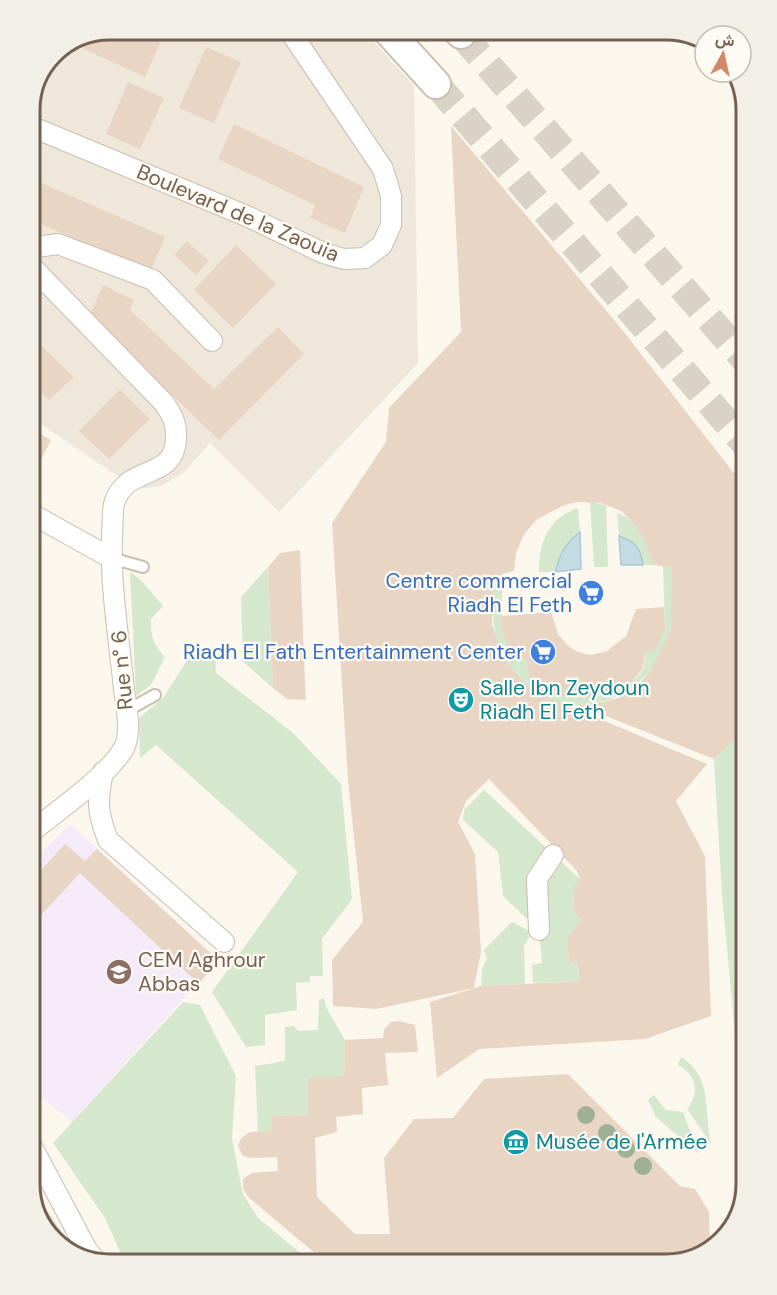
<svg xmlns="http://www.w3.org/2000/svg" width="777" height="1295" viewBox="0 0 777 1295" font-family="'DM Sans',Vazirmatn,sans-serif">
<rect width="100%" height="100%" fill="#fbf7ed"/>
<path fill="#efe7da" d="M110 30H363L414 86 418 363 279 512 210 443 183 473 162 486 137 489 30 417V105L54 53Z"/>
<path fill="#f4eaf8" d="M70 824 218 960 72 1122 30 1087V864Z"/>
<path fill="#d5e8cd" d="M590 502 606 505 608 567H594Z
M578 508 580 532C565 543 560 554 555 572H539C539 542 548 518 578 508Z
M617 513C638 519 649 546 654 565H643C641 550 633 541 619 536Z
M663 566 672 567C672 586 676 612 671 631 648 709 552 736 506 661 490 634 492 607 492 577L502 573V632L512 658H526L529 677C557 699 589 704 621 687 628 683 639 677 643 670 645 665 645 656 645 651H656L665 628Z
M268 567 273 688 243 662 241 597Z
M130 572 140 579 163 606 151 619C151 637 153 644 165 657L151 685 136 696Z
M194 649 215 652 216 673 293 733 341 784 352 899 322 939 323 976H310V982L296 983 297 1010 265 1015V1045L246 1047 212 992 298 872 156 745 140 758 139 718 164 697Z
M747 728V1183L743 1168 744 1130 722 895 714 759Z
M484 790 580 879C571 892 570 908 581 920L570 963 577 961 580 981 533 983 532 965 542 963 539 930 503 896 498 852 463 820 464 810Z
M512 922 528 930 529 938 524 946 525 984 481 986 482 969 487 958 484 950Z
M324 998 326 1007 345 1040 344 1076 308 1115 272 1116V1131L258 1132 255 1066 285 1061V1027L293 1026 299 1031 318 1030 319 1000Z
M183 1002 200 1005 236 1076 232 1139 243 1194 258 1218 315 1265H126L105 1218 53 1143Z
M681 1057C713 1076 704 1113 711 1144L687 1109C700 1093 697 1075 678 1065Z
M654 1095 666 1110 683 1112 699 1154 656 1117 648 1100Z"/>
<path fill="#c3dbe3" stroke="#abc9d3" stroke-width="1.5" d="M580 532 581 569 555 572C560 554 565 543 580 532Z
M619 536C635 542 641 548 643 565H621Z"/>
<path fill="#e8d5c3" d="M110 30H136L161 41 145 77 75 45Z
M206 47 241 62 214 123 179 108Z
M128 82 164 98 140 149 106 134Z
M234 124 364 187 345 233 310 218 315 205 218 159Z
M451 126 620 327 747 490V728L714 759 578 705 600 703 618 698 639 684 651 670 671 630 672 567 654 565 644 539 634 524 621 511 601 503 577 502 562 506 536 520 523 536 516 553 514 571 492 577V625L506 661 518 677 535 692 707 764 676 801 705 856 711 1016 645 1039 479 1049 437 1078 430 1002 481 986 580 981 577 961 569 963 568 938 581 920 574 912 573 889 580 879 577 871 489 779 466 801 458 822 475 854 481 952 474 988 376 1009 333 1006 332 960 363 922 348 780 332 523 386 442 389 408 461 332Z
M30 178 165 237 150 273 30 219Z
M187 241 209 261 196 275 174 255Z
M236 245 276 284 233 328 194 290Z
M103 285 134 300 130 310 214 389 278 327 304 354 219 440 89 316Z
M30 335 74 377 49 400 30 382Z
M120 389 150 419 109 459 79 431Z
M30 429 51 440 30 481Z
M300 550 305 685 306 700 287 699 273 688 268 567 280 553Z
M664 607 665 628 656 651H645L643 669 631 682 618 689 590 697 566 696 548 691 529 677 526 658H512L502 632 501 616 551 612 558 634 568 646 578 652 591 655 607 651 626 636 636 609Z
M65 844 85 861 97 849 218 960 199 984 80 873 30 927V882Z
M399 1021 415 1025 418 1052 385 1053 388 1085 362 1088 363 1114 336 1117 337 1132 315 1138 317 1197 355 1234H390L384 1158 414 1119 453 1118 484 1079 568 1074 680 1186 695 1189 709 1212 710 1250 702 1257 667 1265H329L248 1197 243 1188V1179L252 1173 278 1171 277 1157 251 1158 243 1156 238 1146 241 1138 250 1132 272 1131V1116L308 1115V1078L344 1076 345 1040 383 1038 384 1029 391 1022Z
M31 1186 71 1247 67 1252 38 1220Z"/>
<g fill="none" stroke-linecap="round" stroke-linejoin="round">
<path stroke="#d9d2c6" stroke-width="28" stroke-dasharray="28 14" stroke-linecap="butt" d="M461 34 747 362
M436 84 747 446"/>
<g stroke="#cabeb1" stroke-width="14">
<path id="lane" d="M111 558 143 567
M126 711 155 695"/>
</g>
<g stroke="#cabeb1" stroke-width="22">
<path id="street" d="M30 126 249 217 323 253 344 259 365 258 382 245 391 225V196L383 169 289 30
M30 248 58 244 153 280 212 341
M30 513 111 558
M103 772C97 801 97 812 108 840L224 942
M30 833C56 812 108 776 124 748 132 732 126 706 124 689 119 639 110 586 112 535 113 525 112 513 114 504 125 464 174 481 176 440 177 424 173 416 164 403L30 265
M539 930 537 879 553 855
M30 1143 87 1250 97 1262"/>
</g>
<g stroke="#ccbfb0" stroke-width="32">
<path id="secondary" d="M387 30 436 84
M457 30 461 34"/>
</g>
<use href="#lane" stroke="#fff" stroke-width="10"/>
<use href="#street" stroke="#fff" stroke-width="20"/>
<use href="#secondary" stroke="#fff" stroke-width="28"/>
</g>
<g fill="#9fb194">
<circle cx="586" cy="1115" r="9"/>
<circle cx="607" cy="1133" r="9"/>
<circle cx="626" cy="1149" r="9"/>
<circle cx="643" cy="1166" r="9"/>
</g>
<defs>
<g id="supermarket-disc" transform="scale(1.35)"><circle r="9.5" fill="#3f7fe0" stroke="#fdfbf4"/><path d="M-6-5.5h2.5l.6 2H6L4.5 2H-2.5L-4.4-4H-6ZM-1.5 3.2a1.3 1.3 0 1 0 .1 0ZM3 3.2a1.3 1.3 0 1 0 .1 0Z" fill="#fff"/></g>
<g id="theatre-disc" transform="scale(1.35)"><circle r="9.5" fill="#0f9aa8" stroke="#fdfbf4"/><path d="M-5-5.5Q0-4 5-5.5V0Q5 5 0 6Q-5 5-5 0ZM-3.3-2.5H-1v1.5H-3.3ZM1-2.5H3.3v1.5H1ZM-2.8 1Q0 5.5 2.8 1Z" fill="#fff"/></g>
<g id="school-disc" transform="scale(1.35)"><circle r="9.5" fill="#8d6e63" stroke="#fdfbf4"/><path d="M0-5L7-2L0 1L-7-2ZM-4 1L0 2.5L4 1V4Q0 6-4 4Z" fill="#fff"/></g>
<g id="museum-disc" transform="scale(1.35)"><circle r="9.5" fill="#0f9aa8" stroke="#fdfbf4"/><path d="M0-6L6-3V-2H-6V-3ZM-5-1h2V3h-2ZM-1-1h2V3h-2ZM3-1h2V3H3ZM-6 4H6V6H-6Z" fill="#fff"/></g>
</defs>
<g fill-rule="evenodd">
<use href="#supermarket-disc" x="591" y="593"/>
<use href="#supermarket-disc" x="543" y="652"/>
<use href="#theatre-disc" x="461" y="700"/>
<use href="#school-disc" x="119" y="972"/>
<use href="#museum-disc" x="516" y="1142"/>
</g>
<g text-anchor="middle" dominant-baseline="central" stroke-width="4.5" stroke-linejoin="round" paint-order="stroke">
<g font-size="21" fill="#746152" stroke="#fdfbf4">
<text transform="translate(238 213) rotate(23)">Boulevard de la Zaouia</text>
<text transform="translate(122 670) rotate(-95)">Rue n° 6</text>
</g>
<g font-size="21" fill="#366cbe" stroke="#fdfbf4" text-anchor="end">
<text x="572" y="581">Centre commercial<tspan x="572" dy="24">Riadh El Feth</tspan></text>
<text x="524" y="652">Riadh El Fath Entertainment Center</text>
</g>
<g font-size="21" fill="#0d838f" stroke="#fdfbf4" text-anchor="start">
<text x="480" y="688">Salle Ibn Zeydoun<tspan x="480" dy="24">Riadh El Feth</tspan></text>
<text x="536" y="1142">Musée de l'Armée</text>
</g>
<g font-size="21" fill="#785e54" stroke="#fdfbf4" text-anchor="start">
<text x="138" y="960">CEM Aghrour<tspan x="138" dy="24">Abbas</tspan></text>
</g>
</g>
<path d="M0 0H777V1295H0ZM110 40H666A70 70 0 0 1 736 110V1184A70 70 0 0 1 666 1254H110A70 70 0 0 1 40 1184V110A70 70 0 0 1 110 40Z" fill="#f2efe7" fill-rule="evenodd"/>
<path fill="none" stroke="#746152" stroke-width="3" d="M110 40H666A70 70 0 0 1 736 110V1184A70 70 0 0 1 666 1254H110A70 70 0 0 1 40 1184V110A70 70 0 0 1 110 40Z"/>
<g transform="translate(723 54) rotate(8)"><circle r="28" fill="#fdfbf4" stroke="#c6bdb3" stroke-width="1.5"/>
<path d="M0-4.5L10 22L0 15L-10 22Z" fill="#d58662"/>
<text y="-9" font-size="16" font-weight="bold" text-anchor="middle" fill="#746152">ش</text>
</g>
</svg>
